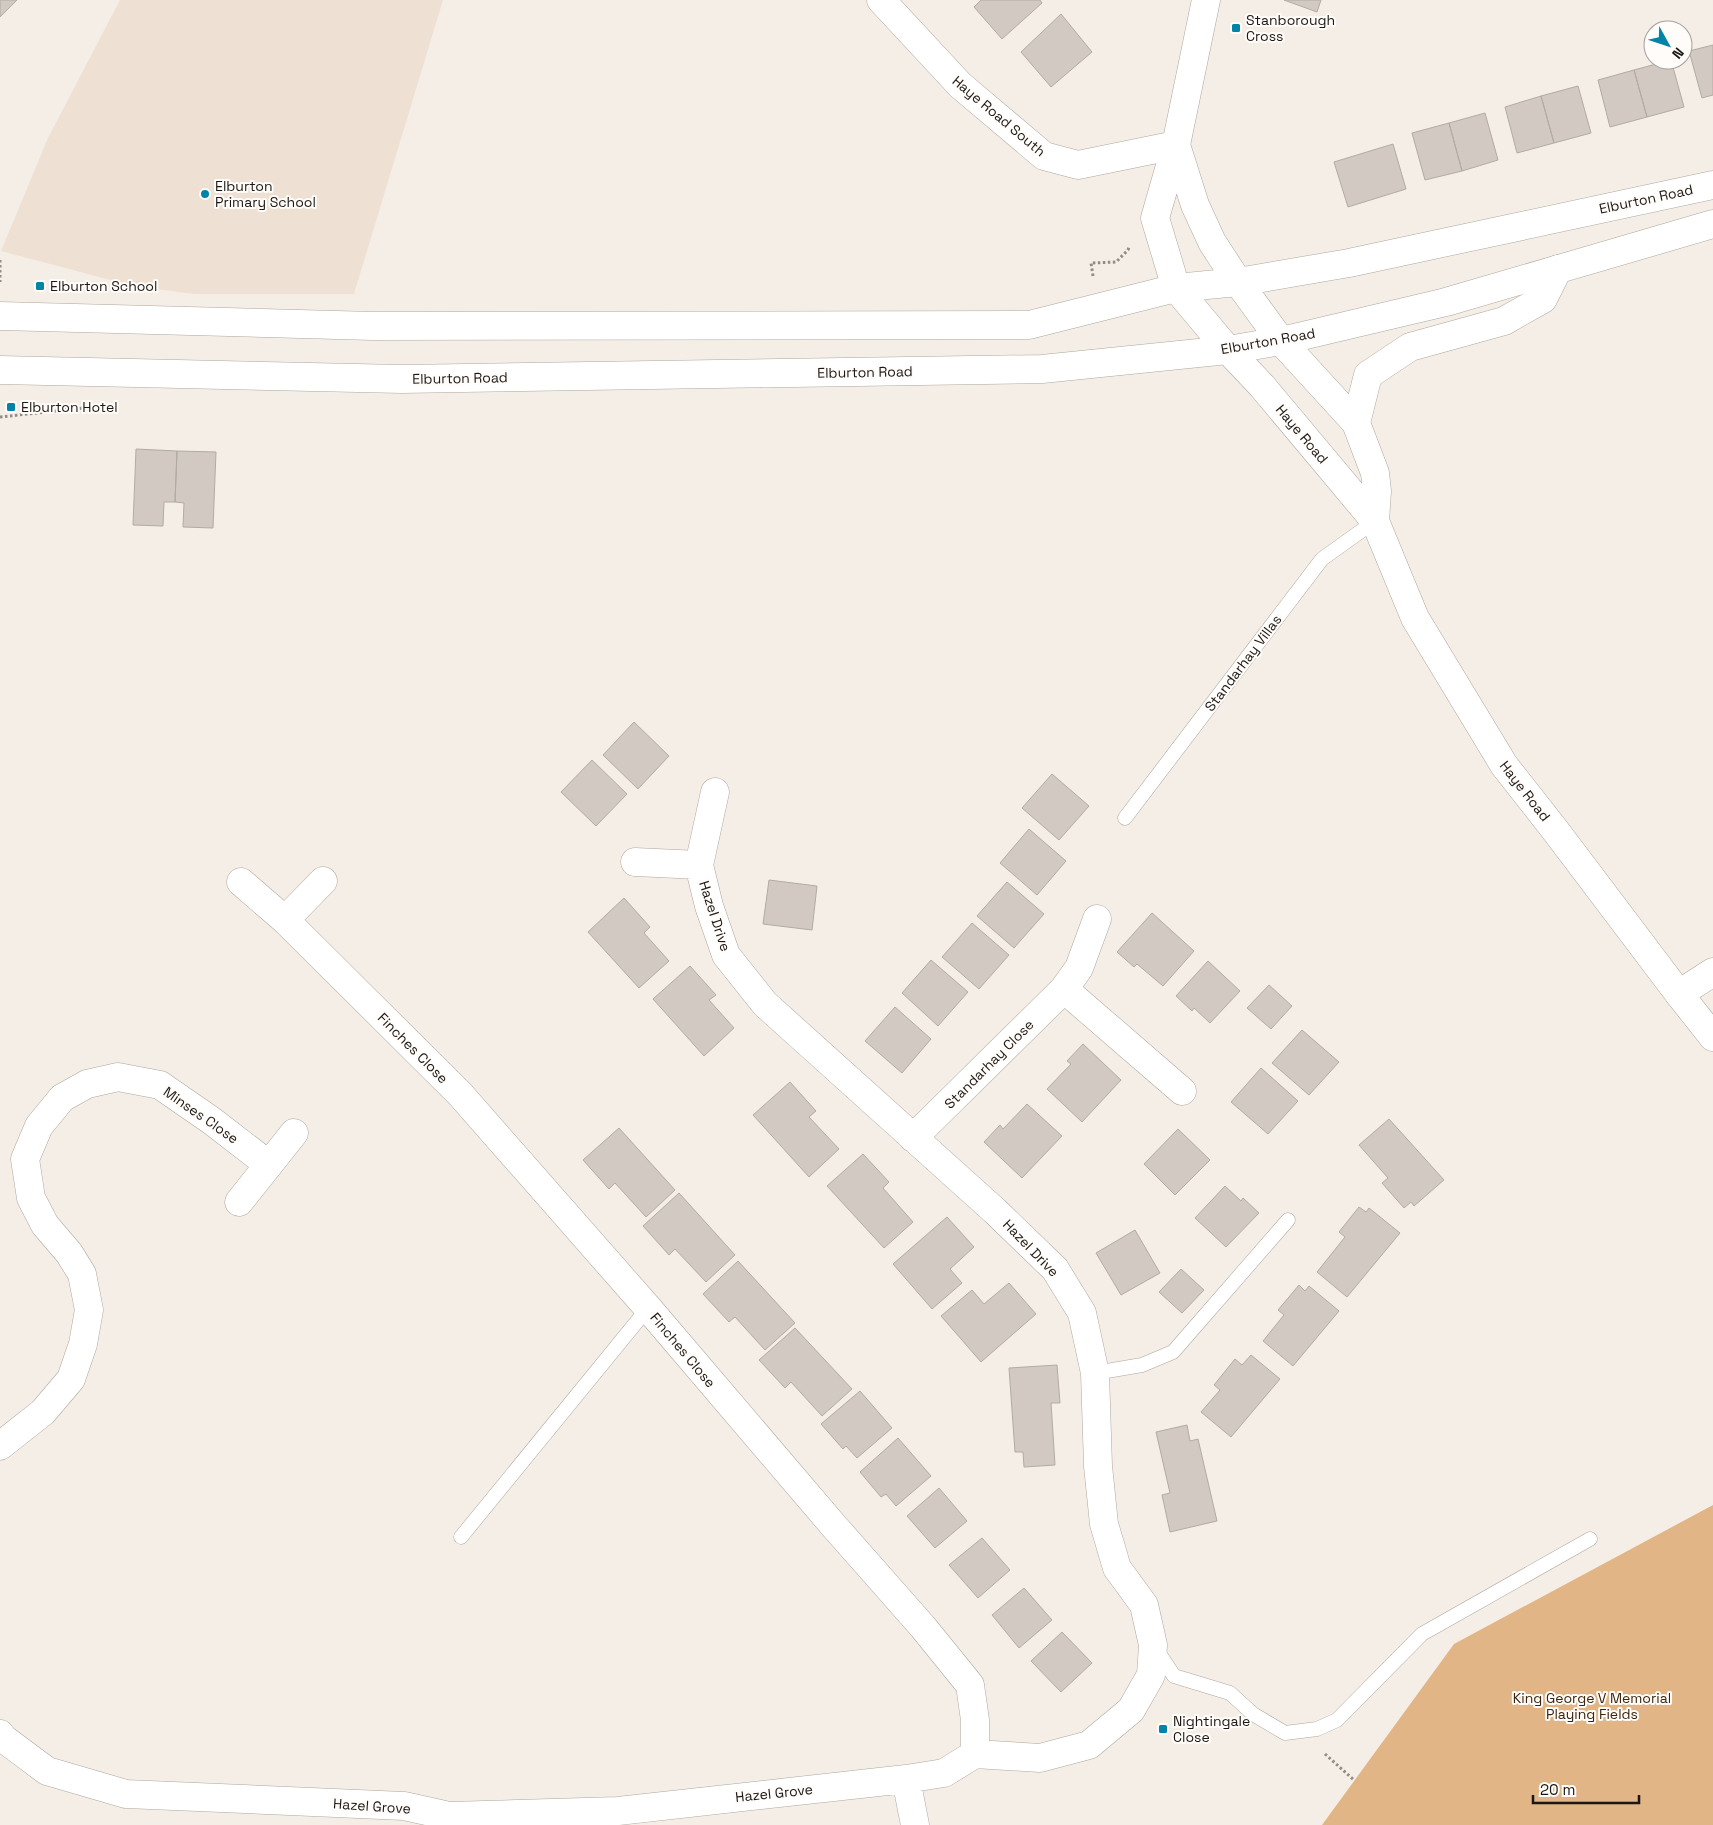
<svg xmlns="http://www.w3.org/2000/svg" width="1713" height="1825" viewBox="0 0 1713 1825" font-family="'Space Grotesk',sans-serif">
<rect width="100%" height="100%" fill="#f5eee6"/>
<path fill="#eee1d4" d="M120 0H443L354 294H194L133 286 1 251 48 138Z"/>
<path fill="#e1b585" d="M1713 1505V1825H1322L1454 1644Z"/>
<path fill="#d1c9c2" stroke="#b2aba4" d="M0 0H17L0 17Z
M981 0H1040L1042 3 1002 39 974 7Z
M1284 0H1321L1317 12Z
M1061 14 1092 52 1051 87 1021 52Z
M1713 45V95L1702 98 1689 51Z
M1671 60 1684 107 1647 117 1634 70Z
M1634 70 1647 117 1610 127 1598 80Z
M1578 86 1591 133 1554 143 1541 96Z
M1541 96 1554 143 1517 153 1505 107Z
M1485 113 1498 160 1462 171 1449 123Z
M1449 123 1462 171 1425 180 1412 133Z
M1393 144 1406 189 1348 207 1334 162Z
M136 449 177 451 175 502H164L163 526 133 525Z
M177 451 216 452 213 528 183 527 184 503 175 502Z
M634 722 669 756 638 789 603 755Z
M592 760 627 794 596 826 561 792Z
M1052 774 1089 806 1059 840 1022 808Z
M1029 829 1066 861 1037 895 1000 863Z
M769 880 817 886 812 930 763 924Z
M1007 882 1044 914 1014 948 977 916Z
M624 898 650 927 644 933 669 961 639 988 588 932Z
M1152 913 1194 951 1163 986 1137 964 1134 967 1117 952Z
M972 923 1009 955 979 989 942 957Z
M931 960 968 992 938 1026 902 993Z
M1208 961 1240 991 1210 1023 1194 1008 1192 1011 1176 996Z
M690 966 716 995 709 1000 734 1028 704 1056 653 999Z
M1269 985 1292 1006 1271 1029 1247 1008Z
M895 1007 931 1039 902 1073 865 1041Z
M1302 1030 1339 1062 1309 1095 1272 1063Z
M1083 1044 1121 1080 1082 1122 1047 1089 1071 1064 1067 1061Z
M1261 1068 1298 1101 1268 1134 1231 1102Z
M790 1082 816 1111 809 1117 839 1149 809 1177 753 1115Z
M1027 1104 1062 1136 1022 1178 984 1142 1000 1125 1003 1129Z
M1389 1119 1444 1180 1414 1206 1411 1202 1404 1208 1382 1183 1388 1178 1359 1145Z
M619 1128 675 1190 646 1217 615 1183 609 1189 583 1160Z
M1178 1129 1210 1160 1175 1195 1144 1164Z
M863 1154 889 1182 883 1188 913 1222 884 1248 827 1186Z
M1225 1186 1241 1201 1243 1198 1259 1213 1226 1247 1195 1218Z
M679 1193 735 1255 706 1282 675 1249 669 1255 643 1226Z
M1359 1207 1366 1212 1369 1208 1400 1233 1347 1297 1317 1272 1345 1237 1339 1232Z
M947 1217 974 1247 950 1269 962 1283 932 1309 893 1264Z
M1135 1230 1160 1273 1121 1295 1096 1253Z
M738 1261 795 1323 765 1350 735 1317 729 1322 703 1294Z
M1181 1269 1204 1290 1182 1313 1159 1292Z
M1009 1283 1036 1314 981 1362 941 1316 972 1290 984 1304Z
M1299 1285 1305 1291 1309 1286 1339 1311 1293 1366 1263 1341 1284 1315 1278 1310Z
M795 1328 852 1389 822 1416 791 1382 785 1388 759 1360Z
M1251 1355 1280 1379 1231 1437 1201 1412 1220 1390 1214 1385 1235 1359 1242 1365Z
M1057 1365 1060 1403H1051L1055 1465 1024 1467 1023 1452H1015L1009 1368Z
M860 1391 892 1428 857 1458 846 1446 843 1449 821 1424Z
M1187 1425 1190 1441 1198 1439 1217 1521 1170 1532 1162 1495 1170 1493 1156 1432Z
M898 1438 931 1476 896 1506 886 1494 881 1497 860 1472Z
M939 1488 967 1521 935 1548 907 1516Z
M982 1538 1010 1570 978 1598 949 1565Z
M1024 1588 1052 1620 1019 1648 992 1615Z
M1062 1632 1092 1663 1061 1692 1031 1661Z"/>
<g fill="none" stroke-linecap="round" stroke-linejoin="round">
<g stroke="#aea79f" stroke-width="15">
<path id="lane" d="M1125 818 1322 559 1375 521
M1095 1373 1142 1365 1173 1352 1288 1220
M461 1537 648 1308
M1156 1649 1174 1676 1230 1693 1253 1714 1285 1733 1317 1729 1337 1720 1422 1634 1590 1539"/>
</g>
<g stroke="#aea79f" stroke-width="29">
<path id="street" d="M881 0 960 85 1044 156 1078 165 1176 145
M715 792 699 865 709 906 726 955 765 1004 995 1211 1055 1269 1082 1313 1095 1373 1098 1466 1104 1524 1117 1568 1144 1605 1153 1645 1151 1675 1131 1710 1089 1745 1040 1758 975 1754
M635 862 699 865
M285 920 323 881
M1064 989 1182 1091
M1679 994 1713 972
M913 1138 1064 989 1079 968 1097 919
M239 1202 294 1133
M0 1446 43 1412 71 1379 83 1344 89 1310 82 1274 69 1253 45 1225 31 1198 25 1159 39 1126 62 1098 87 1084 118 1077 160 1085 212 1121 269 1165
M0 1734 4 1739 47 1771 126 1794 404 1806 449 1816 618 1811 906 1779 944 1773 975 1754V1720L970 1685 923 1627 833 1525 648 1308 460 1094 285 920 241 882
M906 1779 915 1825"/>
</g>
<g stroke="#aea79f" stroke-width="29">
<path id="secondary" d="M1206 0 1176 145 1155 218 1176 288 1228 350 1262 386 1375 521 1415 618 1504 765 1555 830 1679 994 1713 1037
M1176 145 1195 205 1212 242 1238 282 1281 341 1356 423 1375 473 1377 491 1375 521
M1356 423 1368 375 1410 347 1504 321 1543 299 1558 269"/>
</g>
<g stroke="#aea79f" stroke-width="29">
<path id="primary" d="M0 316 373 326 1029 325 1176 288 1238 282 1349 263 1713 185
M0 370 402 379 1042 369 1228 350 1281 341 1446 302 1713 224"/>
</g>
<path stroke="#918c86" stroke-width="3" stroke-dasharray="2.5 2.5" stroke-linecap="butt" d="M0 260V282
M1093 276 1091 263 1116 262 1128 250 1129 247
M0 417 93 407
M1325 1754 1354 1780"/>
<use href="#lane" stroke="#fff" stroke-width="14"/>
<use href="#street" stroke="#fff" stroke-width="28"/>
<use href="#secondary" stroke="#fff" stroke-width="28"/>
<use href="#primary" stroke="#fff" stroke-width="28"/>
</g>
<g fill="#0284a8" stroke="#fffcf9" stroke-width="2">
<rect x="1231" y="23" width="10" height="10" rx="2.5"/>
<circle cx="205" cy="194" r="5"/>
<rect x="35" y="281" width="10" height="10" rx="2.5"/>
<rect x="6" y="402" width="10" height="10" rx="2.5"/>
<rect x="1158" y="1724" width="10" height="10" rx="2.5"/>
</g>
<g text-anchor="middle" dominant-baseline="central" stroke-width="4" stroke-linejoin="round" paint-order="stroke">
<g font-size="14" fill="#1a1714" stroke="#fffcf9" text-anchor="start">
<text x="1246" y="20">Stanborough<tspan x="1246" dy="16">Cross</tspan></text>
<text x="215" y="186">Elburton<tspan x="215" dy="16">Primary School</tspan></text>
<text x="50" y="286">Elburton School</text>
<text x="21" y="407">Elburton Hotel</text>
<text x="1173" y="1721">Nightingale<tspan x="1173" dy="16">Close</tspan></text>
</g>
<g font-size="14" fill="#1a1714" stroke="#fffcf9">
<text transform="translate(999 116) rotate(40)">Haye Road South</text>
<text transform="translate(1646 199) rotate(-12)">Elburton Road</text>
<text transform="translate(1268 341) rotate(-10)">Elburton Road</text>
<text transform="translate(865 372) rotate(-1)">Elburton Road</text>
<text transform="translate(460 378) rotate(-1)">Elburton Road</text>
<text transform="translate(1302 434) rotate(50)">Haye Road</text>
<text transform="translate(1243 663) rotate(-53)">Standarhay Villas</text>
<text transform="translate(1525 791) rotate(52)">Haye Road</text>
<text transform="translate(715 916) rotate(72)">Hazel Drive</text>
<text transform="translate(413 1048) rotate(45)">Finches Close</text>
<text transform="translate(989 1064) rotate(-45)">Standarhay Close</text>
<text transform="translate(201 1115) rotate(35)">Minses Close</text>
<text transform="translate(1031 1248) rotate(46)">Hazel Drive</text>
<text transform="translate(683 1350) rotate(50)">Finches Close</text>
<text transform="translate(774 1793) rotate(-6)">Hazel Grove</text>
<text transform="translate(372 1806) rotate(4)">Hazel Grove</text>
</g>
<g font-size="14" fill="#3b260d" stroke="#fffcf9">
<text x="1592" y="1698">King George V Memorial<tspan x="1592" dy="16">Playing Fields</tspan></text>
</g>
</g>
<g transform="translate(1668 45) rotate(130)"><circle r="24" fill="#fffcf9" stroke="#a3a09d"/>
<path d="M0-4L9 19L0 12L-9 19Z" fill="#0284a8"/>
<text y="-8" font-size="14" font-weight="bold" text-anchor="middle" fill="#1a1714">N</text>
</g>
<path d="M1533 1795v8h106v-8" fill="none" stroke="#1a1714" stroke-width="2.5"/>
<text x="1540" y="1795" font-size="15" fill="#1a1714" stroke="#fffcf9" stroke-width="4" paint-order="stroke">20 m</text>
</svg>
